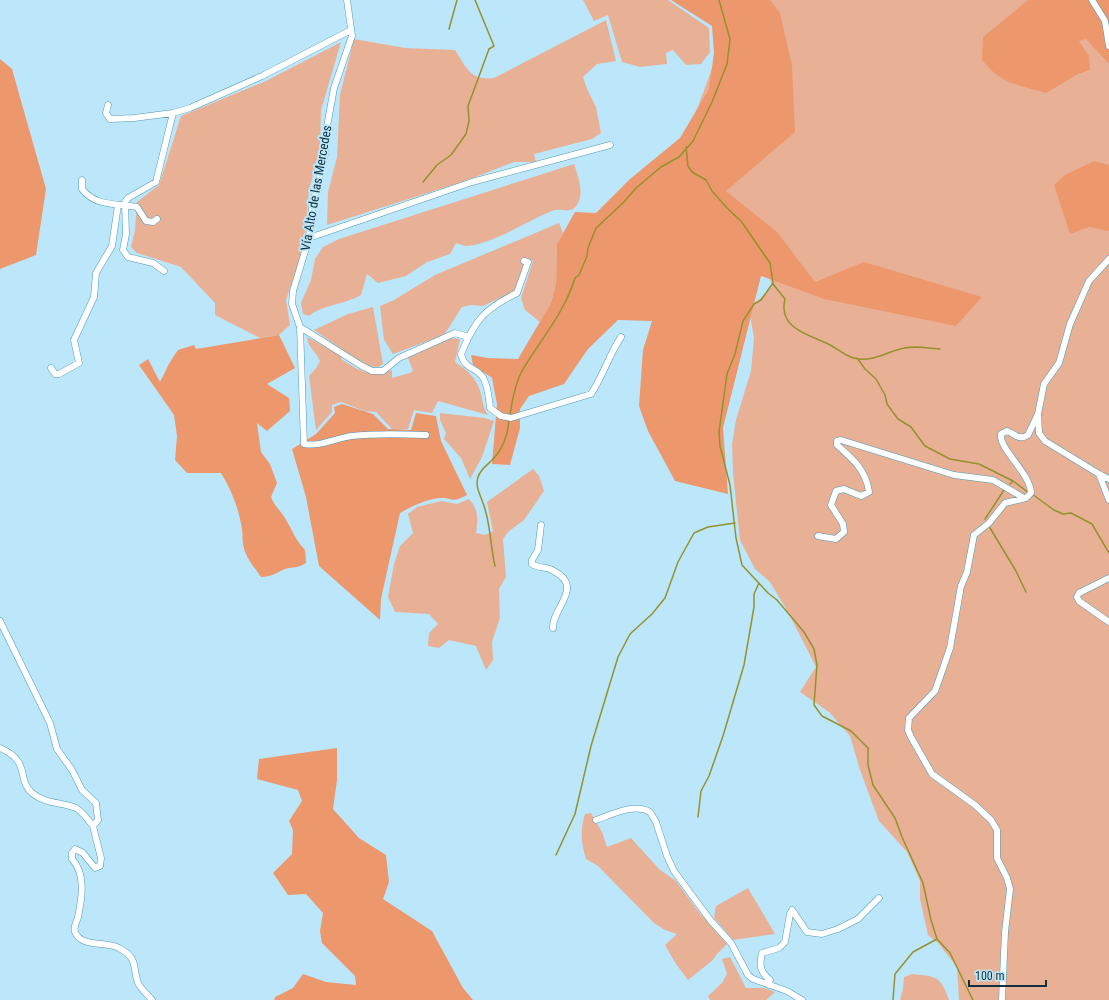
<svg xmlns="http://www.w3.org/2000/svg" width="1109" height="1000" viewBox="0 0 1109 1000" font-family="'Roboto Condensed',sans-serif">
<rect width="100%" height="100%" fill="#bce7fa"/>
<path fill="#e8b196" d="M583 0H668L709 28 710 52 701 64 686 65 673 50 666 53 667 64 640 67 622 62 608 15 594 21Z
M718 0H1109V1000H959L957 967 938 943 928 935 920 899V881L907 852 879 821 860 770 850 736 829 712 800 692 816 667 787 610 770 582 755 569 740 540 733 473 732 444 736 420 751 371 754 338 749 309 772 287 764 256 685 142 715 60Z
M606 20 616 61 597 64 583 77 587 89 596 107 601 133 592 139 534 154 536 162H514L465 181 327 225 328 192 337 157 340 95 354 39 405 48 455 50C467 68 470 81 494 78Z
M341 42 321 110 320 149 309 190 305 235 299 261 286 300 290 325 279 335 260 338 215 315V303L181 267 137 253 131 247 135 230 137 202 159 185 181 116 266 81Z
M574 164C578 176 584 191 578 203 572 216 562 207 552 211 524 222 498 242 467 246 464 246 460 244 456 243L450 254 427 262 406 276 378 283 367 274 361 295C344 305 324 304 309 316L303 314 301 303 311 280 315 259 323 247 339 239Z
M559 223 563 233 557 244 556 283 551 303 540 322 525 310 521 298 533 261 524 258 522 270 514 291 483 306 471 305 462 307 444 335 393 354 384 340 380 306 394 300 435 275Z
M373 307 383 364 378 367 366 366 314 330 348 314Z
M307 337 342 356 341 359C360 371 368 377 392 370V378L410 373 413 371 408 358C421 350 446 335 460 339L455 362C468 371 477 378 481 394 483 402 483 408 488 415L438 401 432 413 414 410 408 429 393 430 376 412 365 411 341 402 332 405V412L316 430 309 376 317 367 320 361C316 351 308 348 307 337Z
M440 413 485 418 494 421 482 457 470 479 461 458 444 439 446 433 440 420Z
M533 469 539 476 544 491 524 520 508 532 503 539 506 577 499 589 500 618 492 642 493 660 486 670 476 646 449 640 439 648 428 646 429 633 438 624 429 614 395 612 388 597 394 564 400 546 413 533 408 514 417 507 441 501 457 504 469 499C479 510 478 519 476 533L485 535 493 531 487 502Z
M591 813 602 832 607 847 631 838 659 869 676 881 698 911 727 944 717 954 713 960 688 980 676 964 665 945 677 934 665 930 654 923 598 866 586 859C581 843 580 830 585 814Z
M748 888 775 934 733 940 714 918 716 906Z
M730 957 746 988H764L775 992 766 1000H710L708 996 722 983 727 974 722 959Z
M912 974C937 977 940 975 949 1000H900L903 989 904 977Z"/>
<path fill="#ed976d" d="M671 0H770L780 13 792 65 795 132 726 191 777 232 815 282 864 262 982 297 956 326 824 299 761 276 723 428 728 494 675 481 648 431 639 406 643 350 652 321 618 320 588 349 564 384 529 396 520 409V428L510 465 492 464 497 404 492 378 473 365 471 355 488 358 518 359 551 303 556 283 557 244 575 212 596 213 630 179 680 138 709 89 714 53 712 26Z
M1028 0H1109V64L1086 39 1079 41 1089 56 1090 70 1078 74 1046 93C1017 84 1002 85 982 60L983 37Z
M0 59 12 69 46 189 36 255 0 269Z
M1094 161 1109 165V231L1089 227 1070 234 1054 185 1065 175Z
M279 335 295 368 267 384 289 398 290 411 267 431 257 423 261 452 270 464 277 483 271 497C274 505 278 508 283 515 292 528 293 537 305 550L306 563C299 568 292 567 285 569 275 573 272 577 261 577 254 567 245 557 243 544 242 539 243 534 242 529 239 509 231 489 221 473H187L175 460 177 436 174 415 139 365 148 359 160 382 170 362 178 350 194 345 196 349Z
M342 404 373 414 388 429 411 430 416 413 436 416 441 441 467 495C450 504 454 497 439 498 425 500 412 506 400 513L381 599 380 620 319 566 306 497 292 449 316 434 335 413 334 407Z
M337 748V780L333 809 359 838 386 855 389 882 383 899 432 931 463 988 473 1000H274L275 997 293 988 303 974 326 982 356 985 355 976 322 943 320 931 323 913 306 894 288 895 273 873 292 854 293 830 289 821 302 801 298 790 257 779 259 759Z"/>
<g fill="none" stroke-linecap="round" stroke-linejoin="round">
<path stroke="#95912d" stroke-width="1.5" d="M449 29 457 0
M686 147 688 166 692 172 706 180 712 191 727 208 741 221 770 263 773 283 761 300 754 304 743 321 735 354 727 374 719 432 720 446 730 485 736 538 742 565 768 593 777 600 804 632 814 649 817 665 814 705 822 716 851 731 868 748V765L873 785 895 818 902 837 923 883 931 920 937 939 950 953 973 1000
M423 182 437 165 451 155 466 134 469 121 468 106 489 49 494 46 475 0
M773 284 785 299C778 327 806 334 826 343 842 350 848 361 867 359 878 358 889 352 900 349 912 345 927 348 940 349
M857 358 865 369 876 379 885 395 887 404 898 419 911 427 925 446 950 459 979 464 1013 481 1029 493
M510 415C512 401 515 384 522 371 540 340 564 314 575 278L579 275 587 256 588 248 596 228 623 203 636 188 661 167 679 157 693 141 712 102 727 64 730 39 719 0
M1010 484 1013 481
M1032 494 1054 510 1063 514 1071 513 1092 524 1109 553
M985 519 1004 490
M990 528 1016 571 1026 592
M495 566C490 545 491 524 483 503 480 494 475 487 478 477 481 468 488 465 494 458 504 447 508 434 509 419
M698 817 701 791 709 776 723 736 744 665 754 607V594L759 583
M556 855 575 814 591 746 618 657 630 634 652 614 665 598 678 562 694 533 708 527 735 523
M893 1000 895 974 913 952 937 939"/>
<g stroke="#4e99b6" stroke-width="7">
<path id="minor" d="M347 0 352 36 334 88 326 132 325 154 312 208 309 238 293 291 292 304 300 327 304 444C320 447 336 438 352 436 377 433 401 434 426 435
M1092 0 1105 21 1109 46
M108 105 106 113 110 119 134 118 173 113 190 108 262 76 351 30
M82 180V189C96 207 116 203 137 207L146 221 153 222 157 219
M309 238 472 182 610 145
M1109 259 1089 281 1070 324 1059 363 1044 384 1038 414 1039 433 1045 441 1099 474 1109 479
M524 261 528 262 517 293C484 309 475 320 461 354 465 370 474 366 482 376 488 384 489 399 490 408L501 416 511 418 591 394C603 376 609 355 621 337
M164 271 153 263 128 257 123 250 126 234 125 202 128 198 156 182 173 113
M300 327 362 366 372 371H383L399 358 455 333 469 337
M51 368 55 374H59L79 363 74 340 94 297 96 273 112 246 118 205
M1099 474 1109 500
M541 525 538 550 532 560V564C539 569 546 566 552 570 586 587 552 607 553 628
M818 536 836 539 844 532 843 524 831 505 836 491 844 489 861 496 869 492C866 470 853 459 837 445V441L841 440 954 475 993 480 1024 498
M1109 578 1079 593 1077 597 1079 601 1109 622
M0 621 50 723 57 749 72 770 82 790 96 803 98 820 93 826 101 858 100 866 95 868 83 853 75 849 72 853V859C86 874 82 898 78 917 77 922 73 926 75 932 81 948 107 941 119 948 139 959 132 966 138 983 141 989 148 995 152 1000
M0 748C32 762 16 779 32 793 45 804 62 802 76 808 83 812 88 820 93 826
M596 820C613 814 634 803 650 812L656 822 667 856 674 871 711 921 731 943 748 975 753 979 787 991 802 1000
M769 985 770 980C760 972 759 965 762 953L779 948 785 942 790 914 792 910 807 932 822 934 838 929 858 919 879 898
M1002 1000 1005 932 1010 889 1007 878 997 858V830L991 820 975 805 932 774 911 737 908 730 909 718 935 691 941 674 950 648 961 586 967 572 974 535 989 523 1005 503 1026 498 1031 493C1030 472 999 450 1001 434L1007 431C1015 434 1019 441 1028 435L1038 414"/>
</g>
<use href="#minor" stroke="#fff" stroke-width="6"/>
</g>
<g text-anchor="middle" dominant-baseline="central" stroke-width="4" stroke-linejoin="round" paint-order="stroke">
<g font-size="13" fill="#12313e" stroke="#bce7fa">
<text transform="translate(316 188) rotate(-80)">Vía Alto de las Mercedes</text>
</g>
</g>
<path d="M969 980v6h77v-6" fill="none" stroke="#12313e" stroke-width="2"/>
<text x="975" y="980" font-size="12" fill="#12313e" stroke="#bce7fa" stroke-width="3" paint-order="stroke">100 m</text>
</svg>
